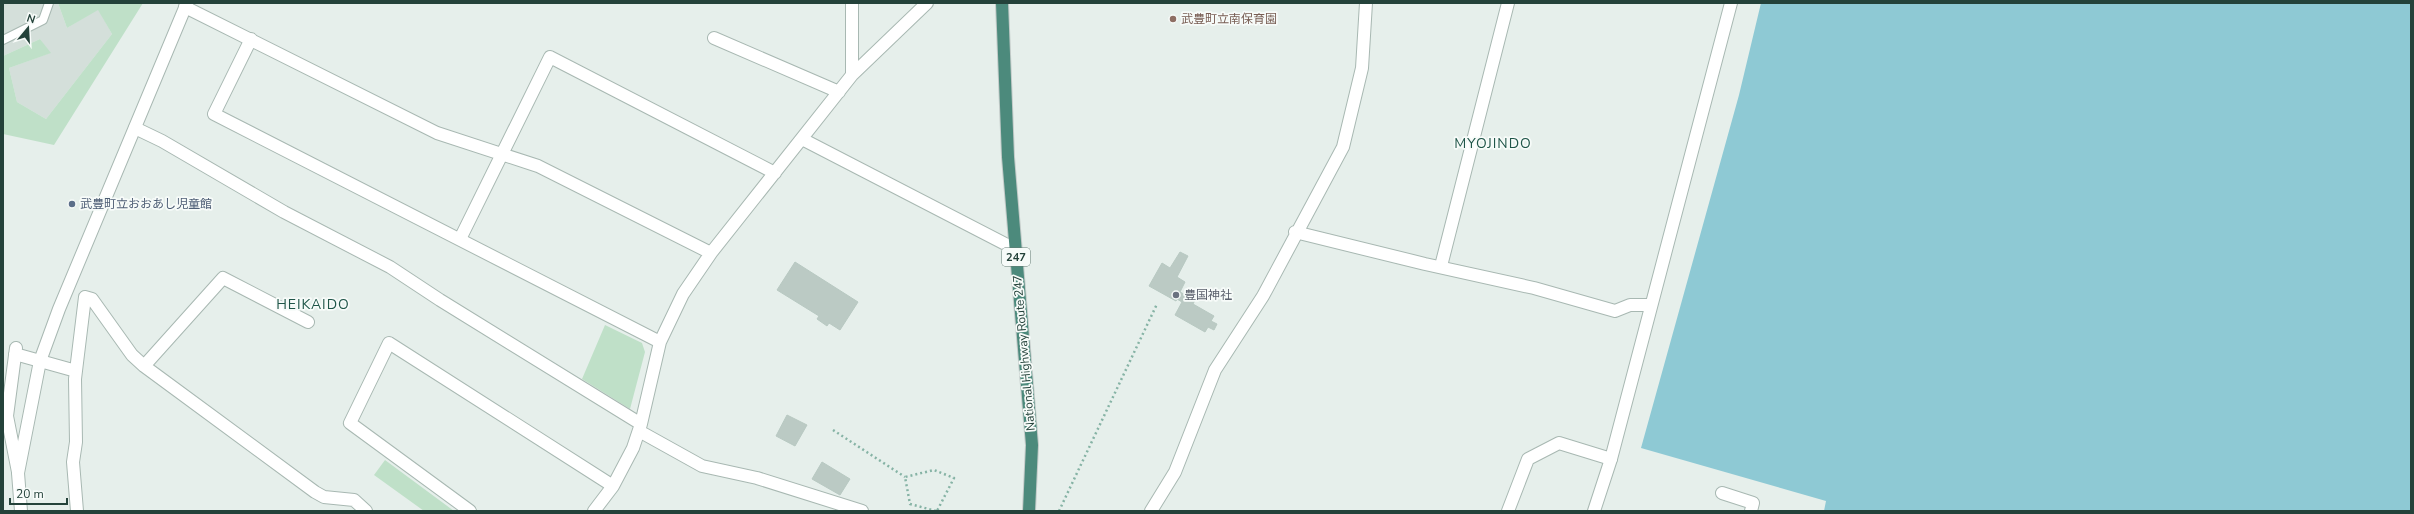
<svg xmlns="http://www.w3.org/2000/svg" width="2414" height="514" viewBox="0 0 2414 514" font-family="'Nunito Sans','Noto Sans JP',sans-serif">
<rect width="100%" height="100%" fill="#e6efeb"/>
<path fill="#d4dfda" d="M3 3H58L67 28 98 9 112 34 46 119 17 102 9 68 50 53 40 39 3 56Z"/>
<path fill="#bfe0c8" d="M58 3H143L54 145 3 134V56L40 39 51 53 9 68 17 102 46 119 112 34 98 10 67 28Z
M605 325 642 343 645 352 630 409 582 379Z
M385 460 454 511H424L374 475Z"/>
<path fill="#8ec9d4" d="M1761 3H2411V511H1824L1826 501 1641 448 1739 95Z"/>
<path fill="#bbcac4" stroke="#b8c9c2" d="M1180 252 1188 256 1177 277 1185 282 1180 292 1195 300 1193 304 1214 316 1211 321 1217 324 1214 330 1208 327 1205 332 1175 315 1182 302 1177 299 1176 301 1149 286 1162 263 1170 268Z
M795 262 858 302 840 330 829 323 827 326 817 319 819 316 777 290Z
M787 415 807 425 795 446 776 436Z
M822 462 850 479 840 495 812 479Z"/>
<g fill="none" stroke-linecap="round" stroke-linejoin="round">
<g stroke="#a8b8b2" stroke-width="10">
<path id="service" d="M3 40 43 20 49 3"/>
</g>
<g stroke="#a8b8b2" stroke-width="14">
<path id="minor" d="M185 7 437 133 538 166 711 253
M714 38 839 92
M251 39 214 114 660 342
M852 75V3
M135 128 162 141 284 212 390 267 440 300 641 424
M802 139 1015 249
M1295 232 1425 264 1534 288 1615 311 1630 305H1650
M460 239 550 57 775 173
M1441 266 1508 3
M16 348 7 416 18 472
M15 354 76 371
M144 366 223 278 308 322
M639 431 702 466 757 478 862 511
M1722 493 1753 503 1751 511
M77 511 73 462 76 442 75 379 85 297 92 299 132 355 144 366 315 492 324 497 354 500 366 511
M470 511 350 423 389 343 613 486
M594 511 613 486 633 448 641 424 660 342 683 294 711 253 852 75 927 3
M1151 511 1175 472 1215 370 1263 296 1343 147 1362 68 1366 3
M1508 511 1528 459 1559 443 1611 459"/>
</g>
<g stroke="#a8b8b2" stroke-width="14">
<path id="tertiary" d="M21 511 18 473 40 361 59 309 187 3
M1594 511 1611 459 1731 3"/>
</g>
<g stroke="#c2cac8" stroke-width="14">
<path id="trunk" d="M1002 3 1008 157 1032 445 1029 511"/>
</g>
<path stroke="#86b3a5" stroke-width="2.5" stroke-dasharray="2 3" stroke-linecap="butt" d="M833 430 905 477
M936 511 910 504 905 477 934 470 954 478 937 511
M1059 511 1157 304"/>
<use href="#service" stroke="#fff" stroke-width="8"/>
<use href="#minor" stroke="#fff" stroke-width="12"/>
<use href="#tertiary" stroke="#fff" stroke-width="12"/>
<use href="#trunk" stroke="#4c8a7c" stroke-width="12"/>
</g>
<circle fill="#8d6e63" stroke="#f7fbf9" stroke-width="1.5" cx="1173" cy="19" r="4"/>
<circle fill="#5c6f8a" stroke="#f7fbf9" stroke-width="1.5" cx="72" cy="204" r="4"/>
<circle fill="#6b7280" stroke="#f7fbf9" stroke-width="1.5" cx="1176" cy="295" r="4"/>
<g text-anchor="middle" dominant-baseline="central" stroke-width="3.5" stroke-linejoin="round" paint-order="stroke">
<rect fill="#f7fbf9" stroke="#637a73" stroke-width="1" x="1002" y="248" width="28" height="18" rx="3"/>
<g font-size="11" font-weight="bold" fill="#24423a">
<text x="1016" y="257">247</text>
</g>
<g font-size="12" fill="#785e54" stroke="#f7fbf9" text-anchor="start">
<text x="1181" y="19">武豊町立南保育園</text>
</g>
<g font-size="12" fill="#4e5e75" stroke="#f7fbf9" text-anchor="start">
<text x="80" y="204">武豊町立おおあし児童館</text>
</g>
<g font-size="12" fill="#5b616d" stroke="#f7fbf9" text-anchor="start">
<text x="1184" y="295">豊国神社</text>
</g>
<g font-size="12" fill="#24423a" stroke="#f7fbf9">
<text transform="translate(1024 353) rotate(-95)">National Highway Route 247</text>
</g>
<g font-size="14" letter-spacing="1" fill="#1f5548" stroke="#f7fbf9">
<text x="1493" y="143">MYOJINDO</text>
<text x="313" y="304">HEIKAIDO</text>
</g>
</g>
<rect width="2414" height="514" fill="none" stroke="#24423a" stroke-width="8"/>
<g transform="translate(28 28) rotate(18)" stroke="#f7fbf9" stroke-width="3" paint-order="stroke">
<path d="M0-3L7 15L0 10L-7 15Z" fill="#24423a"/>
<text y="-6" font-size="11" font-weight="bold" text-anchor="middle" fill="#24423a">N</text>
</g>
<path d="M10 498v6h57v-6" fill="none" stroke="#24423a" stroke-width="2"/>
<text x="16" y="498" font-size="12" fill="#24423a" stroke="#f7fbf9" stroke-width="3" paint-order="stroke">20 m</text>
</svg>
